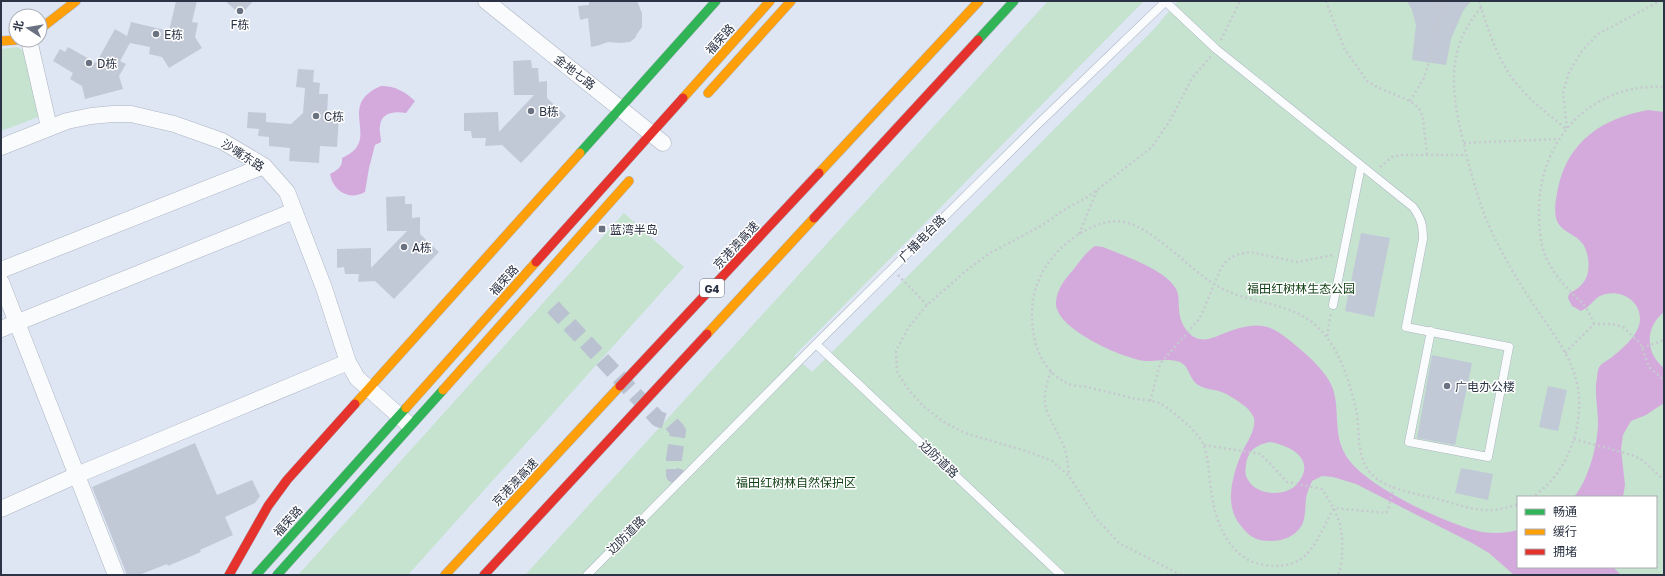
<svg xmlns="http://www.w3.org/2000/svg" width="1665" height="576" viewBox="0 0 1665 576" font-family="'Golos Text','Noto Sans SC',sans-serif">
<rect width="100%" height="100%" fill="#dee6f4"/>
<path fill="#c5e3cf" fill-rule="evenodd" d="M1048 1H1144L794 356 812 372 1154 29 1178 1H1664V575H525ZM1518 497H1656V567H1518Z
M17 47 26 52 41 116 1 131V49Z
M624 213 684 267 408 575H298Z"/>
<path fill="#d4aadd" fill-rule="evenodd" d="M381 86C396 86 405 92 415 101L406 113C395 111 381 112 380 126 379 131 381 137 381 142L375 145 369 168 365 192C349 201 333 191 330 174 337 170 343 167 342 158 384 140 334 106 381 86Z
M1648 110 1664 112V312C1645 327 1645 353 1664 368V403L1646 415 1631 421 1623 435 1621 449 1625 485 1623 497H1574C1588 481 1598 444 1598 423 1598 408 1594 392 1597 378 1597 375 1598 368 1600 366 1603 362 1609 360 1612 357 1623 348 1640 334 1640 319 1640 299 1618 288 1600 296 1594 299 1590 307 1581 311L1572 306 1568 298 1569 294C1575 290 1581 287 1585 280 1591 271 1589 251 1582 243 1573 232 1560 232 1556 218 1554 209 1556 198 1558 188 1568 141 1603 118 1648 110Z
M1095 246 1103 247C1122 255 1163 269 1174 286 1180 294 1178 299 1179 308 1179 321 1187 336 1199 339 1208 341 1217 336 1225 333 1252 323 1267 321 1289 340 1304 352 1327 371 1333 389 1340 411 1333 432 1345 454 1361 485 1448 525 1482 532 1494 534 1507 533 1518 530V567H1613L1621 575H1514L1489 553 1472 543 1356 484 1333 477 1322 476 1312 481C1310 486 1307 492 1306 498 1305 507 1306 516 1302 525 1293 540 1275 543 1260 540 1251 538 1246 532 1241 526 1223 505 1233 474 1242 452 1247 442 1256 430 1254 418 1253 415 1249 410 1247 408 1241 403 1231 396 1224 393 1216 389 1206 390 1198 385 1189 379 1190 367 1180 362 1169 358 1158 361 1147 361 1141 361 1135 359 1129 357 1109 351 1054 326 1056 302 1057 289 1065 279 1073 270 1080 261 1086 252 1095 246ZM1270 442C1292 446 1317 460 1297 484 1286 497 1257 496 1248 480 1245 475 1245 471 1246 465 1248 450 1256 445 1270 442Z"/>
<path fill="#c1c9d7" d="M176 1H197L192 22 198 23 195 37 202 48 169 68 162 57 149 54 150 47 130 43 120 61 126 64 119 76 123 89 85 99 82 86 70 79 73 73 53 61 60 49 65 52 68 47 96 63 115 29 127 36 131 22 169 31Z
M225 1H253L241 15Z
M589 1H637L642 13V27L637 34 635 38 630 42 619 43 608 42 600 45 591 47 588 18 580 20 578 6 589 5Z
M1407 1H1471L1463 11 1451 39 1446 65 1412 60 1416 25 1412 10Z
M531 60 532 68H538L539 82 547 81V98L566 116 521 163 502 145 485 146 486 138H472L471 131H464V113L498 112 499 132 534 95H514L513 61Z
M298 69 314 70 313 82 320 83 319 94H328L327 116 339 117 337 147 320 146 319 163 289 161 290 148 269 146V137L258 136 259 129 247 128 248 112 266 113V122L291 124 303 113 305 88 296 87Z
M405 196V204H412V218L420 217V234L439 252 394 299 375 281 358 282 359 274H345L344 267 337 268V249L371 248V268L407 231H387L386 197Z
M1361 233 1390 238 1374 317 1345 311Z
M1432 355 1472 363 1455 445 1417 438Z
M1548 386 1567 390 1558 431 1539 427Z
M195 443 217 495 252 480 260 496 255 503 225 517 233 535 200 550 201 552 168 566 167 564 139 575H127L92 487Z
M1461 468 1493 474 1488 500 1455 493Z"/>
<g fill="none" stroke-linecap="round" stroke-linejoin="round">
<path stroke="#bac2d1" stroke-width="16" stroke-dasharray="16 8" stroke-linecap="butt" d="M553 307 658 419 671 423 678 431 674 459V475L683 479"/>
<g stroke="#acb4c2" stroke-width="9">
<path id="lane" d="M1165 1 1216 49 1413 207C1421 218 1423 225 1423 239L1406 327 1509 347 1488 457 1409 442 1431 331
M1333 305 1361 166
M816 344 1061 575
M587 575 816 344 1037 125 1166 1"/>
</g>
<g stroke="#acb4c2" stroke-width="17">
<path id="street" d="M486 1 663 143
M29 40 49 127
M1 147 67 121 91 116 113 114H131L174 124 222 141 264 166 287 192 324 288 348 362 357 378 407 423
M1 270 264 166
M1 282 116 575
M1 329 294 211
M1 509 77 475 348 362"/>
</g>
<g stroke="#acb4c2" stroke-width="10">
<path id="fast" d="M978 40 1014 1
M580 153 716 1
M256 575 406 408
M277 575 443 390"/>
</g>
<g stroke="#acb4c2" stroke-width="10">
<path id="slow" d="M40 29 76 1
M1 41 16 40
M708 93 791 1
M683 98 770 1
M819 173 979 1
M707 334 814 218
M443 390 629 181
M355 404 580 153
M406 408 536 262
M445 575 620 386"/>
</g>
<g stroke="#acb4c2" stroke-width="10">
<path id="jam" d="M814 218 978 40
M536 262 683 98
M620 386 819 173
M229 575 268 506 287 480 355 404
M484 575 707 334"/>
</g>
<path stroke="#c6c9cf" stroke-width="2.5" stroke-dasharray="2 3" stroke-linecap="butt" d="M1326 1 1344 48 1367 81 1377 87 1410 101 1419 108 1423 118 1427 154
M1436 1 1441 10
M1479 1C1487 26 1495 53 1510 75 1525 97 1546 112 1566 129
M1481 7C1471 21 1463 31 1458 49 1450 76 1455 105 1461 132 1467 159 1474 185 1483 211 1494 240 1511 270 1528 296 1546 325 1572 353 1578 388 1583 420 1572 457 1551 481 1546 487 1539 492 1533 497
M1221 40 1240 1
M1410 101 1424 78 1429 62 1441 10 1450 1
M1567 128 1563 93 1569 72 1582 51 1598 34 1660 1
M1464 143 1558 139
M1380 167 1392 157 1402 155H1466
M1079 234 1097 190
M898 275 927 305
M1594 324C1591 317 1588 310 1584 305 1580 300 1575 297 1571 292 1561 282 1550 268 1545 255 1540 242 1539 227 1539 213 1538 141 1590 83 1664 87
M1327 336 1331 313
M1642 348 1664 340
M1565 353 1594 324H1612L1623 327 1640 343 1649 367 1664 380
M1051 371C1038 408 1047 410 1062 442 1067 452 1068 464 1069 475
M1150 401 1160 364 1200 318 1221 268 1227 260 1236 255 1250 252 1297 262 1333 255
M1574 439 1632 455 1642 460 1664 480
M1204 445 1261 454 1287 482 1322 489C1337 512 1344 526 1342 554 1342 560 1341 569 1338 575
M1394 487 1388 510 1386 513 1334 508C1316 539 1310 572 1265 565 1229 560 1215 522 1211 490 1209 476 1209 458 1203 444 1200 437 1194 431 1189 426 1182 420 1169 408 1161 404 1153 400 1141 400 1132 398 1117 394 1102 391 1087 387 1081 386 1074 386 1069 384 1040 371 1031 340 1032 310 1033 279 1052 251 1079 234 1092 226 1108 219 1123 222 1153 227 1187 267 1214 284 1250 307 1296 299 1324 334 1341 354 1350 383 1356 409 1361 433 1354 462 1377 479 1394 491 1419 494 1438 499 1470 508 1486 516 1518 504
M1181 575 1119 543 1095 517 1069 476 1052 461 1029 452 965 433 944 422 923 406 908 389 897 372 896 351 908 328 927 305 967 270 990 253 1041 226 1067 208 1088 197 1152 147 1171 119 1192 78 1211 56"/>
<use href="#lane" stroke="#fafbfd" stroke-width="8"/>
<use href="#street" stroke="#fafbfd" stroke-width="16"/>
<use href="#fast" stroke="#30b455" stroke-width="9"/>
<use href="#slow" stroke="#ff9f0a" stroke-width="9"/>
<use href="#jam" stroke="#e5322d" stroke-width="9"/>
</g>
<g fill="#6a7282" stroke="#fff" stroke-width="1.5">
<circle cx="240" cy="11" r="4"/>
<circle cx="156" cy="34" r="4"/>
<circle cx="89" cy="63" r="4"/>
<circle cx="531" cy="111" r="4"/>
<circle cx="316" cy="116" r="4"/>
<rect x="598" y="225" width="8" height="8" rx="2"/>
<circle cx="404" cy="247" r="4"/>
<circle cx="1447" cy="386" r="4"/>
</g>
<g text-anchor="middle" dominant-baseline="central" stroke-width="3" stroke-linejoin="round" paint-order="stroke">
<rect fill="#fff" stroke="#6b707c" stroke-width="1" x="700" y="279" width="24" height="18" rx="3"/>
<g font-size="11" font-weight="bold" fill="#2b3344">
<text x="712" y="288">G4</text>
</g>
<g font-size="12" fill="#2b3344" stroke="#fff" text-anchor="start">
<text x="240" y="24" text-anchor="middle">F栋</text>
<text x="164" y="34">E栋</text>
<text x="97" y="63">D栋</text>
<text x="539" y="111">B栋</text>
<text x="324" y="116">C栋</text>
<text x="610" y="229">蓝湾半岛</text>
<text x="412" y="247">A栋</text>
<text x="1455" y="386">广电办公楼</text>
</g>
<g font-size="12" fill="#2b3344" stroke="#fff">
<text transform="translate(720 39) rotate(-48)">福荣路</text>
<text transform="translate(575 72) rotate(38)">金地七路</text>
<text transform="translate(243 155) rotate(32)">沙嘴东路</text>
<text transform="translate(922 238) rotate(-45)">广播电台路</text>
<text transform="translate(736 245) rotate(-47)">京港澳高速</text>
<text transform="translate(504 280) rotate(-48)">福荣路</text>
<text transform="translate(939 459) rotate(43)">边防道路</text>
<text transform="translate(515 482) rotate(-47)">京港澳高速</text>
<text transform="translate(288 521) rotate(-48)">福荣路</text>
<text transform="translate(626 535) rotate(-45)">边防道路</text>
</g>
<g font-size="12" fill="#0f3e13" stroke="#fff">
<text x="1301" y="288">福田红树林生态公园</text>
<text x="796" y="482">福田红树林自然保护区</text>
</g>
</g>
<rect width="1665" height="576" fill="none" stroke="#2b3344" stroke-width="4"/>
<rect x="1517" y="496" width="140" height="72" fill="#ffffff" stroke="#aaadb4"/>
<rect x="1525" y="509" width="20" height="6" fill="#30b455" stroke="#aaadb4"/>
<text x="1553" y="516" font-size="12" fill="#2b3344">畅通</text>
<rect x="1525" y="529" width="20" height="6" fill="#ff9f0a" stroke="#aaadb4"/>
<text x="1553" y="536" font-size="12" fill="#2b3344">缓行</text>
<rect x="1525" y="549" width="20" height="6" fill="#e5322d" stroke="#aaadb4"/>
<text x="1553" y="556" font-size="12" fill="#2b3344">拥堵</text>
<g transform="translate(28 28) rotate(282)"><circle r="19" fill="#ffffff" stroke="#aaadb4"/>
<path d="M0-3L7 15L0 10L-7 15Z" fill="#6a7282"/>
<text y="-6" font-size="11" font-weight="bold" text-anchor="middle" fill="#2b3344">北</text>
</g>
</svg>
